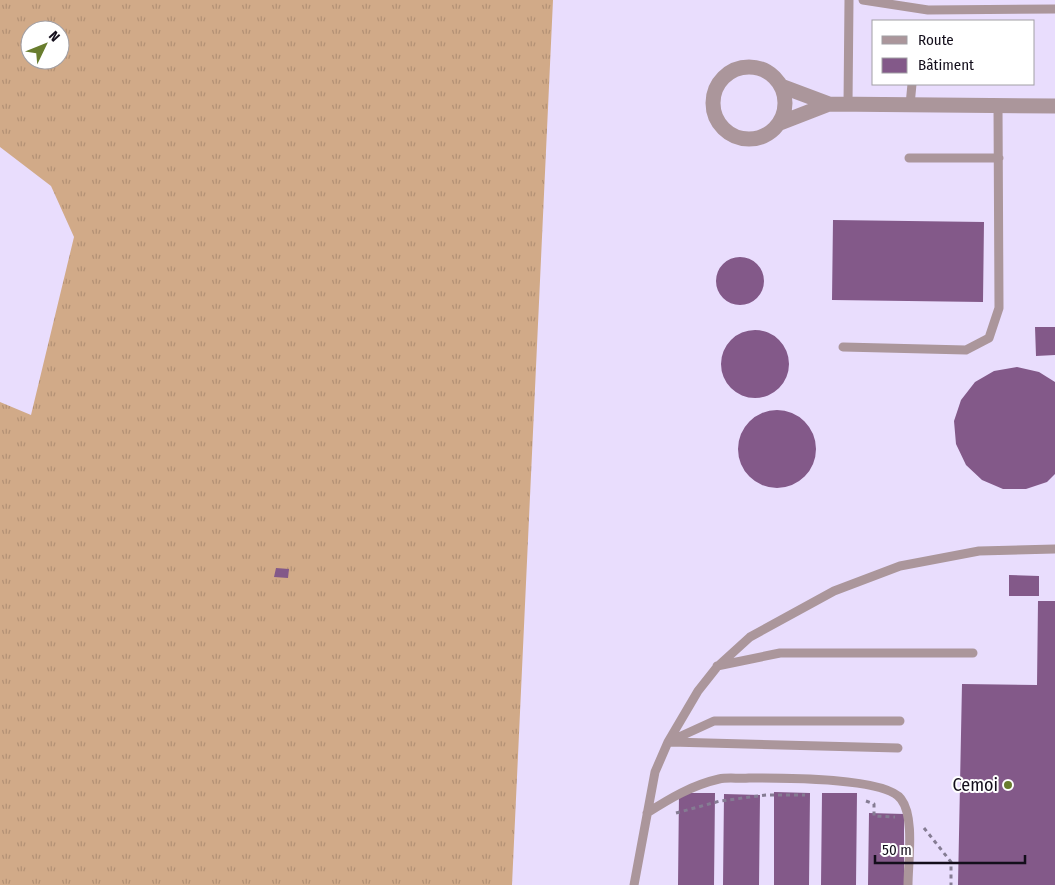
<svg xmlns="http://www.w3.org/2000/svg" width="1055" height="885" viewBox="0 0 1055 885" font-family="'Fira Sans Condensed',sans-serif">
<defs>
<pattern id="grass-tufts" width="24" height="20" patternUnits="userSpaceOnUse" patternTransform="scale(1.25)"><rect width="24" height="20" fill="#d1aa88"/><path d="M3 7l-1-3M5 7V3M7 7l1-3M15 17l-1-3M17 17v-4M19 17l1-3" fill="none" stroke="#b39175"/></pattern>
</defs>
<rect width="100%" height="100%" fill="#e9ddfd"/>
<path fill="url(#grass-tufts)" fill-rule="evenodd" d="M0 0H553L512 885H0V402L31 415 74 237 51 186 0 147ZM30 30H60V60H30Z"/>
<path fill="#835989" d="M833 220 984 222 983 302 832 300Z
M716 281a24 24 0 1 1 48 0a24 24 0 1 1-48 0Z
M1035 327H1055V355L1036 356Z
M721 364a34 34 0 1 1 68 0a34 34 0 1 1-68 0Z
M1017 367 1039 372 1055 382V474L1047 482 1026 489H1003L982 480 966 465 956 444 954 421 961 400 975 382 994 371Z
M738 449a39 39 0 1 1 78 0a39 39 0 1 1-78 0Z
M276 568 289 569 288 578 274 577Z
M1009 575 1039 576V596H1009Z
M1038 601H1055V885H958L962 684 1037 685Z
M774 792 810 793 809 885H774Z
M679 793H715L714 885H678Z
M822 793H857L856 885H821Z
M724 794 760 795 759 885H723Z
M869 813 904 814V885H868Z"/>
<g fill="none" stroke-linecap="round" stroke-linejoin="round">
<path stroke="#857c93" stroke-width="3" stroke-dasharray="4 4" stroke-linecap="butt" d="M866 801 874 804V816L895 817
M676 813 720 801 766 795H805
M924 828 951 862V885"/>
<path stroke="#ab969b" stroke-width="9" d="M863 0 928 10 1055 9
M848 104 849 0
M910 105 912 84
M909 158H999
M843 347 966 350 989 338 999 308 998 106
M717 666 780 653H973
M668 742 714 721H900
M671 742 898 748
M647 813C669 799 692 785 719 779 728 777 739 779 749 778 777 778 885 777 901 799 915 817 908 862 908 885
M634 885 655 772 668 742 698 691 717 667 750 637 834 591 900 566 979 551 1055 549"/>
<path stroke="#ab969b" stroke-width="15" d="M713 103a36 36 0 1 1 72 0a36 36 0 1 1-72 0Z
M781 86 829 104 1055 106
M780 123 829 104"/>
</g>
<circle fill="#697d2e" stroke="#fff" stroke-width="2" cx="1008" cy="785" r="5"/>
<g text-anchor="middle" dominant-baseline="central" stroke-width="4" stroke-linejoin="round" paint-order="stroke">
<g font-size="18" fill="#130e1b" stroke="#fff" text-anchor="end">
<text x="998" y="785">Cemoi</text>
</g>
</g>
<rect x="872" y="20" width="162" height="65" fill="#ffffff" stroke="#a19fa4"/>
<rect x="882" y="36" width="25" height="8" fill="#ab969b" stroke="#a19fa4"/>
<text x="918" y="45" font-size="15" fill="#130e1b">Route</text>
<rect x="882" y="58" width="25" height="15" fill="#835989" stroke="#a19fa4"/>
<text x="918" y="70" font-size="15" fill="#130e1b">Bâtiment</text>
<g transform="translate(45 45) rotate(47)"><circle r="24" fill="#ffffff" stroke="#a19fa4"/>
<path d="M0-4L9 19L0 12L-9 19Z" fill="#697d2e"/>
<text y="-8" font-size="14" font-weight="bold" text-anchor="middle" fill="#130e1b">N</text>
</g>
<path d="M875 855v8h150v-8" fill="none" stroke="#130e1b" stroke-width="2.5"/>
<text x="882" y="855" font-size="15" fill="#130e1b" stroke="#ffffff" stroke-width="4" paint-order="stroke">50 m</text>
</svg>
